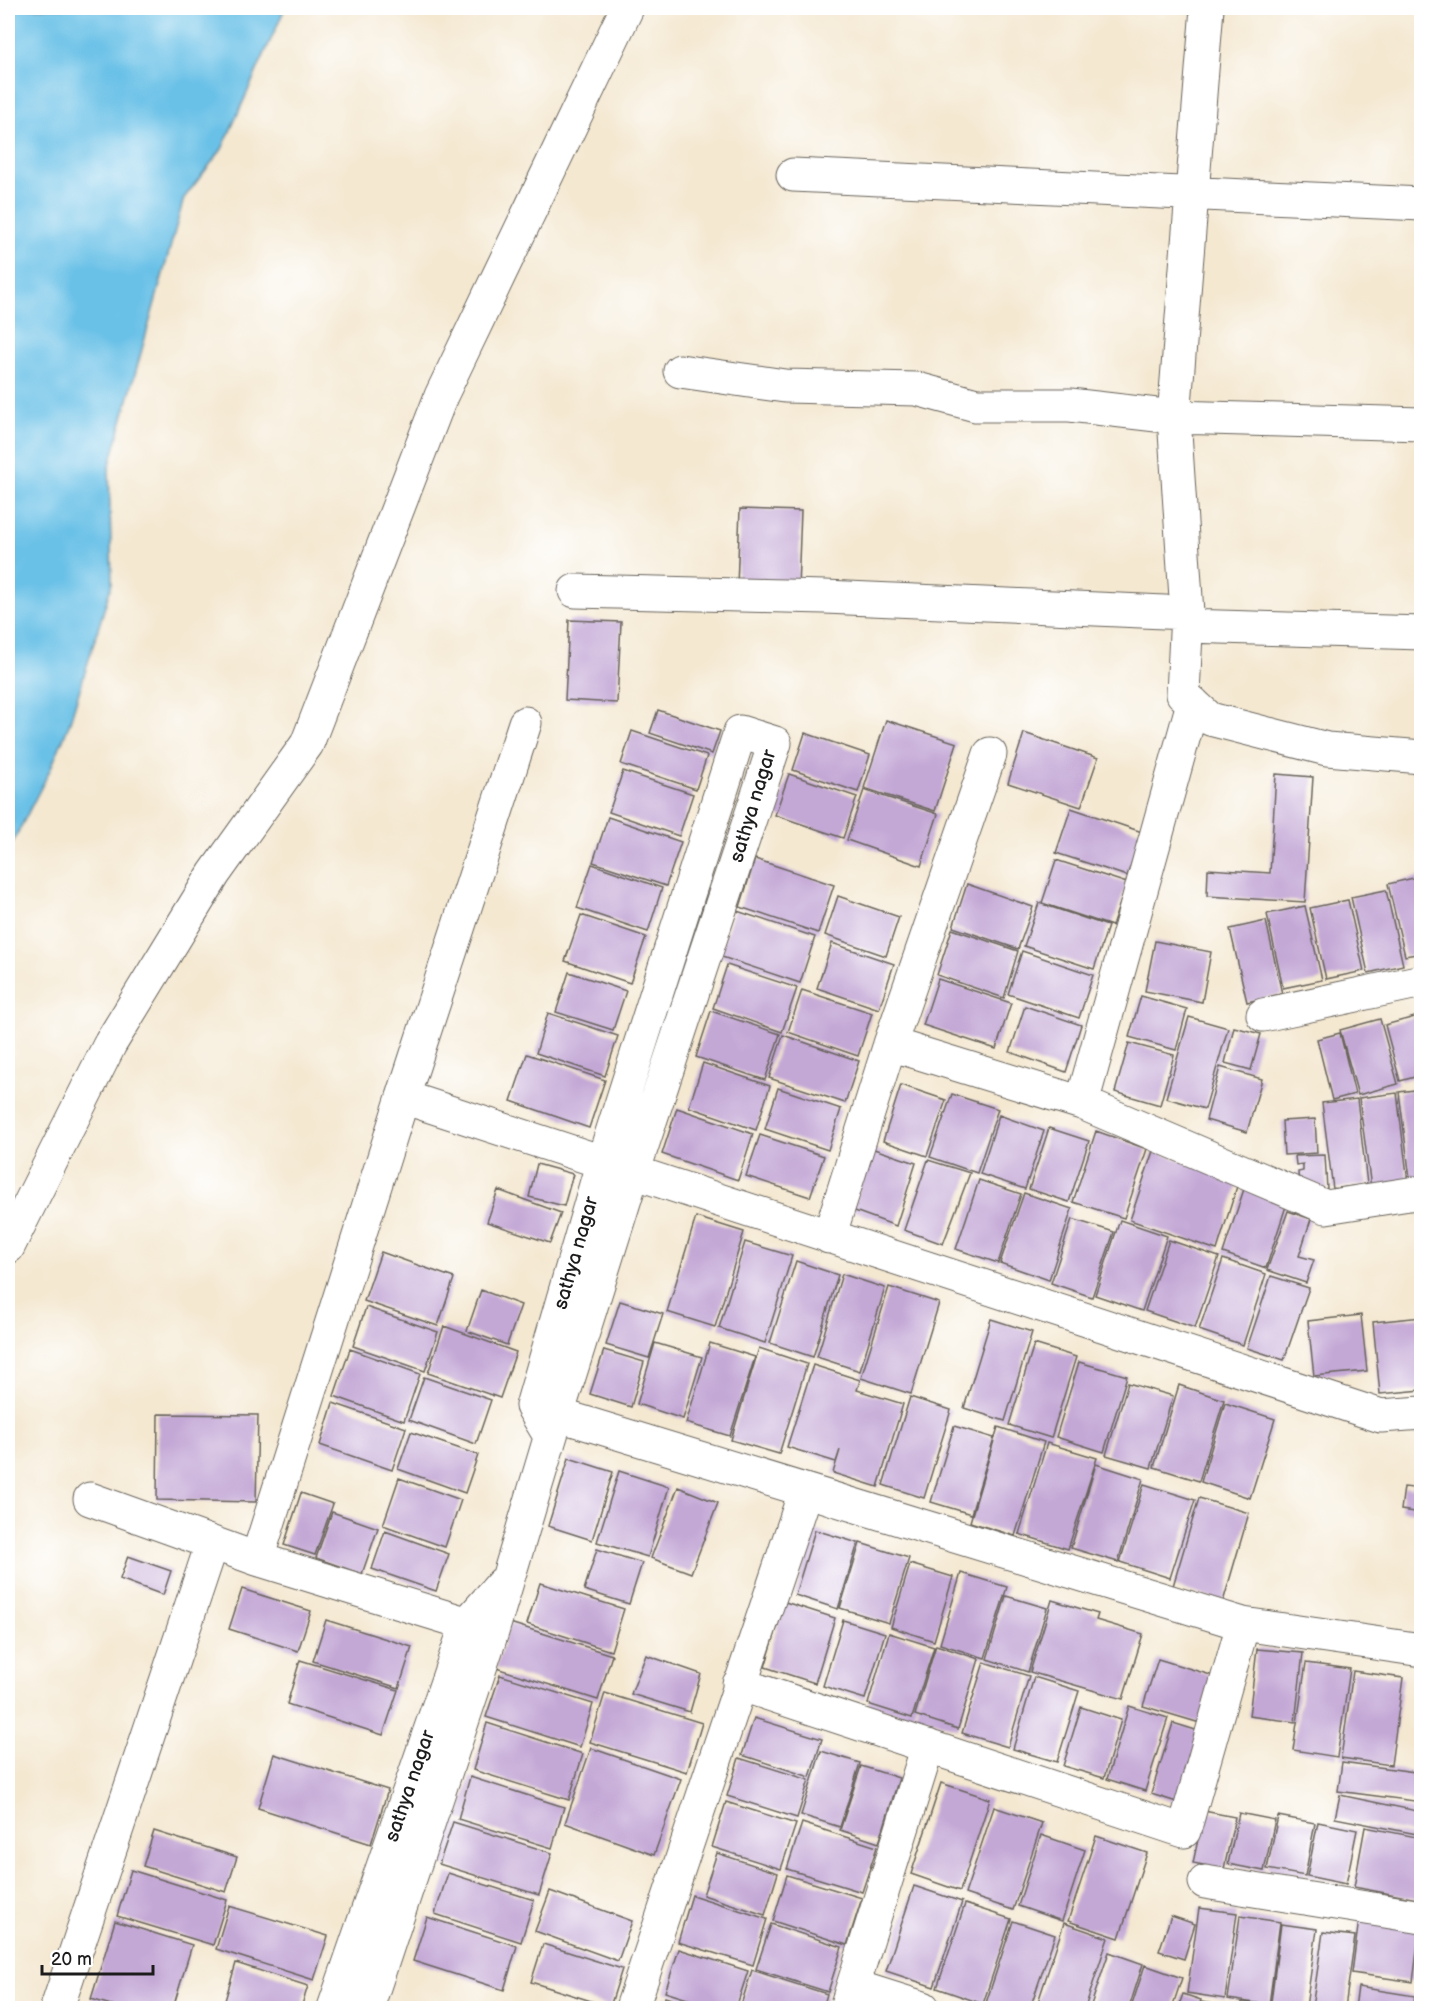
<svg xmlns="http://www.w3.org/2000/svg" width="1429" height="2016" viewBox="0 0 1429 2016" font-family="'Balsamiq Sans',sans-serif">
<rect width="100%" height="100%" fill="#fff"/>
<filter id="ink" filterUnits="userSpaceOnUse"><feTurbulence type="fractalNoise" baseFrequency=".0167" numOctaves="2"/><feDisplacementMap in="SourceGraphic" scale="12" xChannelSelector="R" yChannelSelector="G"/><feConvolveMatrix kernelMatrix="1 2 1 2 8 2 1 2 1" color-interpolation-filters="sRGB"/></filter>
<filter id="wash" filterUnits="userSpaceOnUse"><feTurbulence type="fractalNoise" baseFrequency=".008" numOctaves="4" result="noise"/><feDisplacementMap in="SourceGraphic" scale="24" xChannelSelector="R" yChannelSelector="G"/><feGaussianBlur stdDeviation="1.35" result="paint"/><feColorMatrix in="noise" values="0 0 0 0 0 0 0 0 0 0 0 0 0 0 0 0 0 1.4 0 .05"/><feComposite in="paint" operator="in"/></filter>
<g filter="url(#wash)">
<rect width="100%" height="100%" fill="#f4e8d1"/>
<path fill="#6ac1e7" stroke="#436e82" stroke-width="1.5" d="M8 8H285L222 149 184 198 109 468 112 583 69 725 50 770 8 852Z"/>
<g id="blocks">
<path fill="#c3a7d5" d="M740 509 801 511 798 588 737 586Z
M569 620 621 622 617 703 565 700Z
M658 710 720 731 712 754 650 733Z
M886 720 957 743 935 811 864 788Z
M632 731 707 756 696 789 621 764Z
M805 733 870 755 858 792 793 770Z
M1024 733 1098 758 1081 807 1008 783Z
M623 771 693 794 679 836 609 812Z
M789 774 857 797 843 838 775 815Z
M1276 774 1313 777 1305 902 1207 896 1208 869 1270 873Z
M864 790 938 814 921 866 847 840Z
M1071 808 1142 832 1127 876 1056 853Z
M608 817 681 842 666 886 593 862Z
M755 859 834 885 818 933 740 907Z
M1056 860 1127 883 1112 926 1042 903Z
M592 864 662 888 648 932 577 908Z
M1422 876V953L1405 956 1388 884Z
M967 884 1033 907 1018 949 953 927Z
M1386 890 1403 965 1368 973 1351 897Z
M838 896 899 917 886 956 825 935Z
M1348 900 1364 971 1326 979 1310 908Z
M1039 903 1108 926 1094 969 1024 946Z
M1305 906 1322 980 1283 988 1267 914Z
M734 910 815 937 800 983 719 956Z
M581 915 646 937 630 983 565 961Z
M1266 921 1282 994 1247 1002 1230 929Z
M952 929 1018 951 1004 998 937 975Z
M1155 941 1211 952 1202 1002 1145 991Z
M832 943 894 964 879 1009 817 988Z
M1022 951 1093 975 1079 1018 1008 994Z
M727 965 797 988 782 1032 713 1008Z
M569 972 626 991 613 1030 556 1012Z
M938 979 1011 1003 996 1049 923 1025Z
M802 990 872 1013 858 1056 788 1032Z
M1141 996 1187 1009 1176 1050 1129 1037Z
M1025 1006 1081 1025 1066 1072 1010 1052Z
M711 1011 780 1034 765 1080 696 1057Z
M548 1013 618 1036 605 1076 536 1053Z
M1422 1015V1075L1400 1081 1385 1025Z
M1189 1017 1228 1028 1205 1109 1166 1098Z
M1380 1019 1398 1084 1358 1095 1340 1030Z
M1234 1027 1261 1034 1251 1070 1225 1063Z
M1340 1033 1355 1094 1332 1100 1317 1039Z
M783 1035 859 1061 845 1103 769 1078Z
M1129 1043 1174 1055 1160 1105 1115 1092Z
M527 1054 605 1080 589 1128 511 1101Z
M703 1063 770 1086 756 1130 689 1107Z
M1220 1067 1262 1079 1247 1132 1206 1120Z
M901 1085 946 1100 927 1156 883 1141Z
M778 1088 841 1109 828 1150 765 1129Z
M1422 1089V1177L1410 1179 1399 1092Z
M1397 1093 1408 1183 1371 1188 1359 1098Z
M952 1094 998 1109 977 1173 930 1157Z
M1357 1099 1367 1184 1333 1189 1322 1103Z
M677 1108 753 1134 738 1180 662 1154Z
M999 1115 1044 1131 1025 1189 980 1174Z
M1315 1119 1317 1153 1284 1155 1282 1121Z
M1049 1128 1089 1141 1069 1202 1029 1189Z
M1096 1131 1147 1149 1124 1218 1073 1202Z
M760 1135 824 1156 810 1197 746 1176Z
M871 1148 916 1163 896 1226 852 1210Z
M1153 1151 1239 1180 1217 1250 1130 1220Z
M1325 1155 1327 1189 1299 1188 1298 1172 1303 1171V1164L1296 1165 1295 1156Z
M928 1160 970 1173 943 1244 904 1230Z
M537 1164 573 1174 564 1206 529 1197Z
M979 1180 1021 1194 998 1263 956 1249Z
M1244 1189 1287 1203 1266 1268 1223 1253Z
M498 1190 561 1213 550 1243 487 1222Z
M1024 1193 1072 1209 1049 1280 1000 1263Z
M1288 1211 1311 1219 1299 1256 1314 1260 1306 1283 1267 1270Z
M696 1217 744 1232 715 1327 667 1312Z
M1072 1219 1114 1232 1092 1297 1051 1283Z
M1120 1220 1167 1236 1142 1311 1095 1295Z
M1169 1240 1219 1257 1195 1328 1145 1311Z
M745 1242 792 1256 765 1343 719 1328Z
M381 1252 454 1278 438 1326 364 1301Z
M1223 1259 1266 1274 1243 1345 1199 1330Z
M796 1261 838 1275 813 1357 770 1343Z
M842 1274 885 1288 860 1371 817 1357Z
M1271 1276 1309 1288 1284 1360 1247 1348Z
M889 1287 939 1303 911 1394 861 1378Z
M481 1290 521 1305 507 1345 467 1331Z
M620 1301 663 1314 649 1358 606 1345Z
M366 1307 438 1332 425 1371 353 1346Z
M1361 1315 1367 1371 1314 1376 1308 1321Z
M1422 1317V1390L1380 1394 1373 1322Z
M991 1319 1032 1332 1005 1421 964 1408Z
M444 1326 516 1352 500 1398 428 1373Z
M655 1343 702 1357 683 1419 637 1404Z
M710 1343 755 1357 730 1436 686 1423Z
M1034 1344 1076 1357 1051 1438 1009 1425Z
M759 1348 807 1364 779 1454 731 1440Z
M350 1349 420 1374 404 1421 334 1396Z
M604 1350 644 1362 631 1407 590 1394Z
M1079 1362 1127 1376 1104 1452 1056 1437Z
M813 1365 860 1380 857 1390 903 1404 878 1487 833 1473 840 1450 836 1462 787 1447Z
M424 1377 491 1400 476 1444 409 1420Z
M1128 1383 1173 1396 1151 1468 1106 1455Z
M1179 1385 1224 1400 1199 1481 1154 1467Z
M910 1397 951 1410 924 1498 883 1485Z
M333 1403 406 1428 392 1470 320 1445Z
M1225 1403 1275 1419 1250 1498 1201 1482Z
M158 1414 258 1415 256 1502 157 1500Z
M954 1426 994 1438 971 1514 931 1502Z
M998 1427 1044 1442 1015 1536 970 1522Z
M411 1432 478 1455 465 1493 398 1469Z
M1047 1443 1097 1458 1068 1549 1019 1534Z
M569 1458 613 1472 592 1540 548 1526Z
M1417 1458 1422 1459V1513L1401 1510 1404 1487 1413 1488Z
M1096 1464 1143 1479 1118 1562 1071 1548Z
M619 1471 669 1487 648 1557 597 1542Z
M399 1478 461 1500 445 1547 383 1525Z
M1144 1484 1195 1500 1170 1578 1120 1562Z
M678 1487 718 1503 691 1573 651 1558Z
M301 1493 333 1504 315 1555 284 1545Z
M1199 1498 1249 1513 1223 1602 1173 1586Z
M332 1512 378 1528 362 1574 316 1558Z
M815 1530 858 1543 838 1609 795 1595Z
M385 1531 449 1554 436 1591 372 1569Z
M860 1543 909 1558 889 1623 840 1608Z
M597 1549 642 1563 629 1604 584 1590Z
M128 1556 171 1571 163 1595 120 1579Z
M910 1564 953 1577 934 1641 891 1627Z
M961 1573 1007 1587 985 1658 940 1644Z
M540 1583 624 1609 611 1651 527 1624Z
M242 1589 311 1611 298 1651 229 1629Z
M1006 1596 1047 1608 1028 1672 987 1659Z
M1052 1600 1098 1614 1096 1620 1143 1634 1123 1699 1030 1672Z
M785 1602 835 1618 815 1683 765 1667Z
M326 1620 412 1647 399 1688 313 1661Z
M843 1620 885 1633 865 1699 823 1686Z
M510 1623 612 1655 598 1700 496 1668Z
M889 1633 934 1647 912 1718 868 1704Z
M936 1645 979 1659 958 1729 915 1715Z
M1257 1649 1303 1653 1295 1722 1249 1716Z
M646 1655 701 1674 690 1712 631 1694Z
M1158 1659 1214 1676 1200 1723 1143 1706Z
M300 1660 398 1690 383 1735 287 1704Z
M984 1662 1029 1676 1008 1747 962 1733Z
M1306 1663 1350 1669 1337 1757 1293 1750Z
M1353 1671 1403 1678 1391 1765 1341 1758Z
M500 1675 593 1704 580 1747 486 1717Z
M1034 1677 1079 1691 1057 1762 1013 1749Z
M605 1693 702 1723 687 1772 590 1742Z
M1129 1706 1168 1718 1145 1791 1107 1779Z
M1081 1707 1121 1720 1104 1778 1063 1766Z
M754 1718 822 1739 810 1777 742 1755Z
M487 1723 583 1754 569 1800 473 1770Z
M1173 1723 1202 1732 1180 1803 1151 1794Z
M591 1748 681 1779 654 1855 565 1823Z
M821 1751 860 1763 840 1827 801 1815Z
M274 1754 388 1790 371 1844 258 1808Z
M739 1758 809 1780 797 1818 727 1796Z
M1342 1762 1422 1773V1802L1338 1791Z
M861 1766 899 1778 879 1843 840 1830Z
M470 1777 564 1807 552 1848 458 1819Z
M941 1783 990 1799 960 1891 911 1874Z
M1340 1795 1422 1812V1835L1335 1818Z
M726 1802 796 1824 781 1869 712 1847Z
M994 1807 1042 1823 1013 1910 965 1894Z
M1204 1811 1235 1817 1224 1869 1193 1863Z
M1239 1813 1275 1820 1264 1871 1228 1864Z
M1278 1816 1315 1823 1305 1876 1267 1869Z
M453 1822 552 1853 539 1895 439 1864Z
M1318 1822 1357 1830 1346 1884 1307 1876Z
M802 1823 877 1847 862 1892 787 1869Z
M1365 1827 1422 1838V1900L1354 1887Z
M154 1831 237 1857 226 1892 143 1866Z
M1041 1835 1085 1850 1062 1921 1018 1906Z
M1096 1836 1147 1853 1119 1938 1068 1921Z
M717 1853 778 1873 765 1915 703 1895Z
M131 1870 227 1900 213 1945 117 1916Z
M448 1873 534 1900 521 1942 435 1914Z
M787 1875 862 1898 847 1945 773 1921Z
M914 1886 962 1902 934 1987 886 1971Z
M550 1891 632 1921 618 1961 535 1931Z
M692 1895 767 1919 753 1965 678 1942Z
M965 1904 1011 1919 983 2004 937 1988Z
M229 1906 328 1936 314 1980 216 1949Z
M1199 1908 1237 1913 1225 1999 1187 1993Z
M1171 1916 1195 1924 1184 1959 1159 1951Z
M1240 1916 1280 1922 1269 2005 1228 1999Z
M427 1917 517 1946 504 1990 413 1961Z
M1359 1919 1420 1928 1413 1982 1352 1973Z
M115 1921 192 1945 173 2008H121L91 1999Z
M1013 1921 1055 1935 1030 2008H1003L986 2003Z
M1064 1923 1108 1938 1085 2008H1036Z
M771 1924 842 1947 828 1992 756 1969Z
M1281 1924 1317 1929 1306 2007 1271 2002Z
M1323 1932 1355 1936 1345 2008H1312Z
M543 1944 622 1969 610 2007 531 1982Z
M679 1949 748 1971 736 2008H716L665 1992Z
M1109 1952 1143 1964 1129 2008H1090Z
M236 1963 308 1986 301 2008H238L224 2004Z
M1145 1965 1182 1978 1172 2008H1131Z
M752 1970 827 1994 823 2008H740Z
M1358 1987 1415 1996 1413 2008H1355Z
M1183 1994 1201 2000 1198 2008H1178Z
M665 1997 699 2008H662Z
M1201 2002 1231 2007V2008H1200Z
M1242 2002 1270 2007 1269 2008H1241Z"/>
</g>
</g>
<g filter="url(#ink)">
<use href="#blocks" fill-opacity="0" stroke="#68635b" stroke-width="1.5"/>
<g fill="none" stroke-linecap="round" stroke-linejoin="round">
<g stroke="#68635b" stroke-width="35">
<path id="street" d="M1207 8 1174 417 1187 613 1183 694 1210 719 1327 749 1422 757
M793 175 1422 204
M680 371 785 386 917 389 976 405H1070L1174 417 1422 424
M575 591 825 597 1187 613
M1186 626 1422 633
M1263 1015 1422 981
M890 1044 1082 1103 1326 1207 1422 1192
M403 1097 525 723
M1082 1103 1193 703
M829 1237 890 1044 990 754
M8 1247 110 1044 214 874 307 744 441 396 627 8
M536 1408 1243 1624 1422 1650
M90 1499 257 1559 488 1630
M257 1559 403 1097 1381 1416 1422 1413
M739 1684 1184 1831 1243 1624
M1205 1882 1422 1917
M853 1986 923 2008
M57 2008 212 1544
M334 2008 467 1624 502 1584
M367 2008 492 1632 557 1415 633 1173 775 743 740 732 602 1164 532 1406 550 1436
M632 2008 805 1492
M846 2008 928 1746"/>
</g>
<use href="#street" stroke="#fff" stroke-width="33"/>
</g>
</g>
<g text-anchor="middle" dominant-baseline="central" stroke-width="4.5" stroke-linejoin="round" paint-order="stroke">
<g font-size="20" fill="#1c1c1c" stroke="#fff">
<text transform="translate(753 806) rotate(-73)">sathya nagar</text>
<text transform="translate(576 1253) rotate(-74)">sathya nagar</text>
<text transform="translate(410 1786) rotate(-71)">sathya nagar</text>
</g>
</g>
<rect width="1429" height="2016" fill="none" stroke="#fff" stroke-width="30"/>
<path d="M42 1965v9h111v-9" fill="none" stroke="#1c1c1c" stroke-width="3"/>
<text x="51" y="1965" font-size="18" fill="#1c1c1c" stroke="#ffffff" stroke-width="4.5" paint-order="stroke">20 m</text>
</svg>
